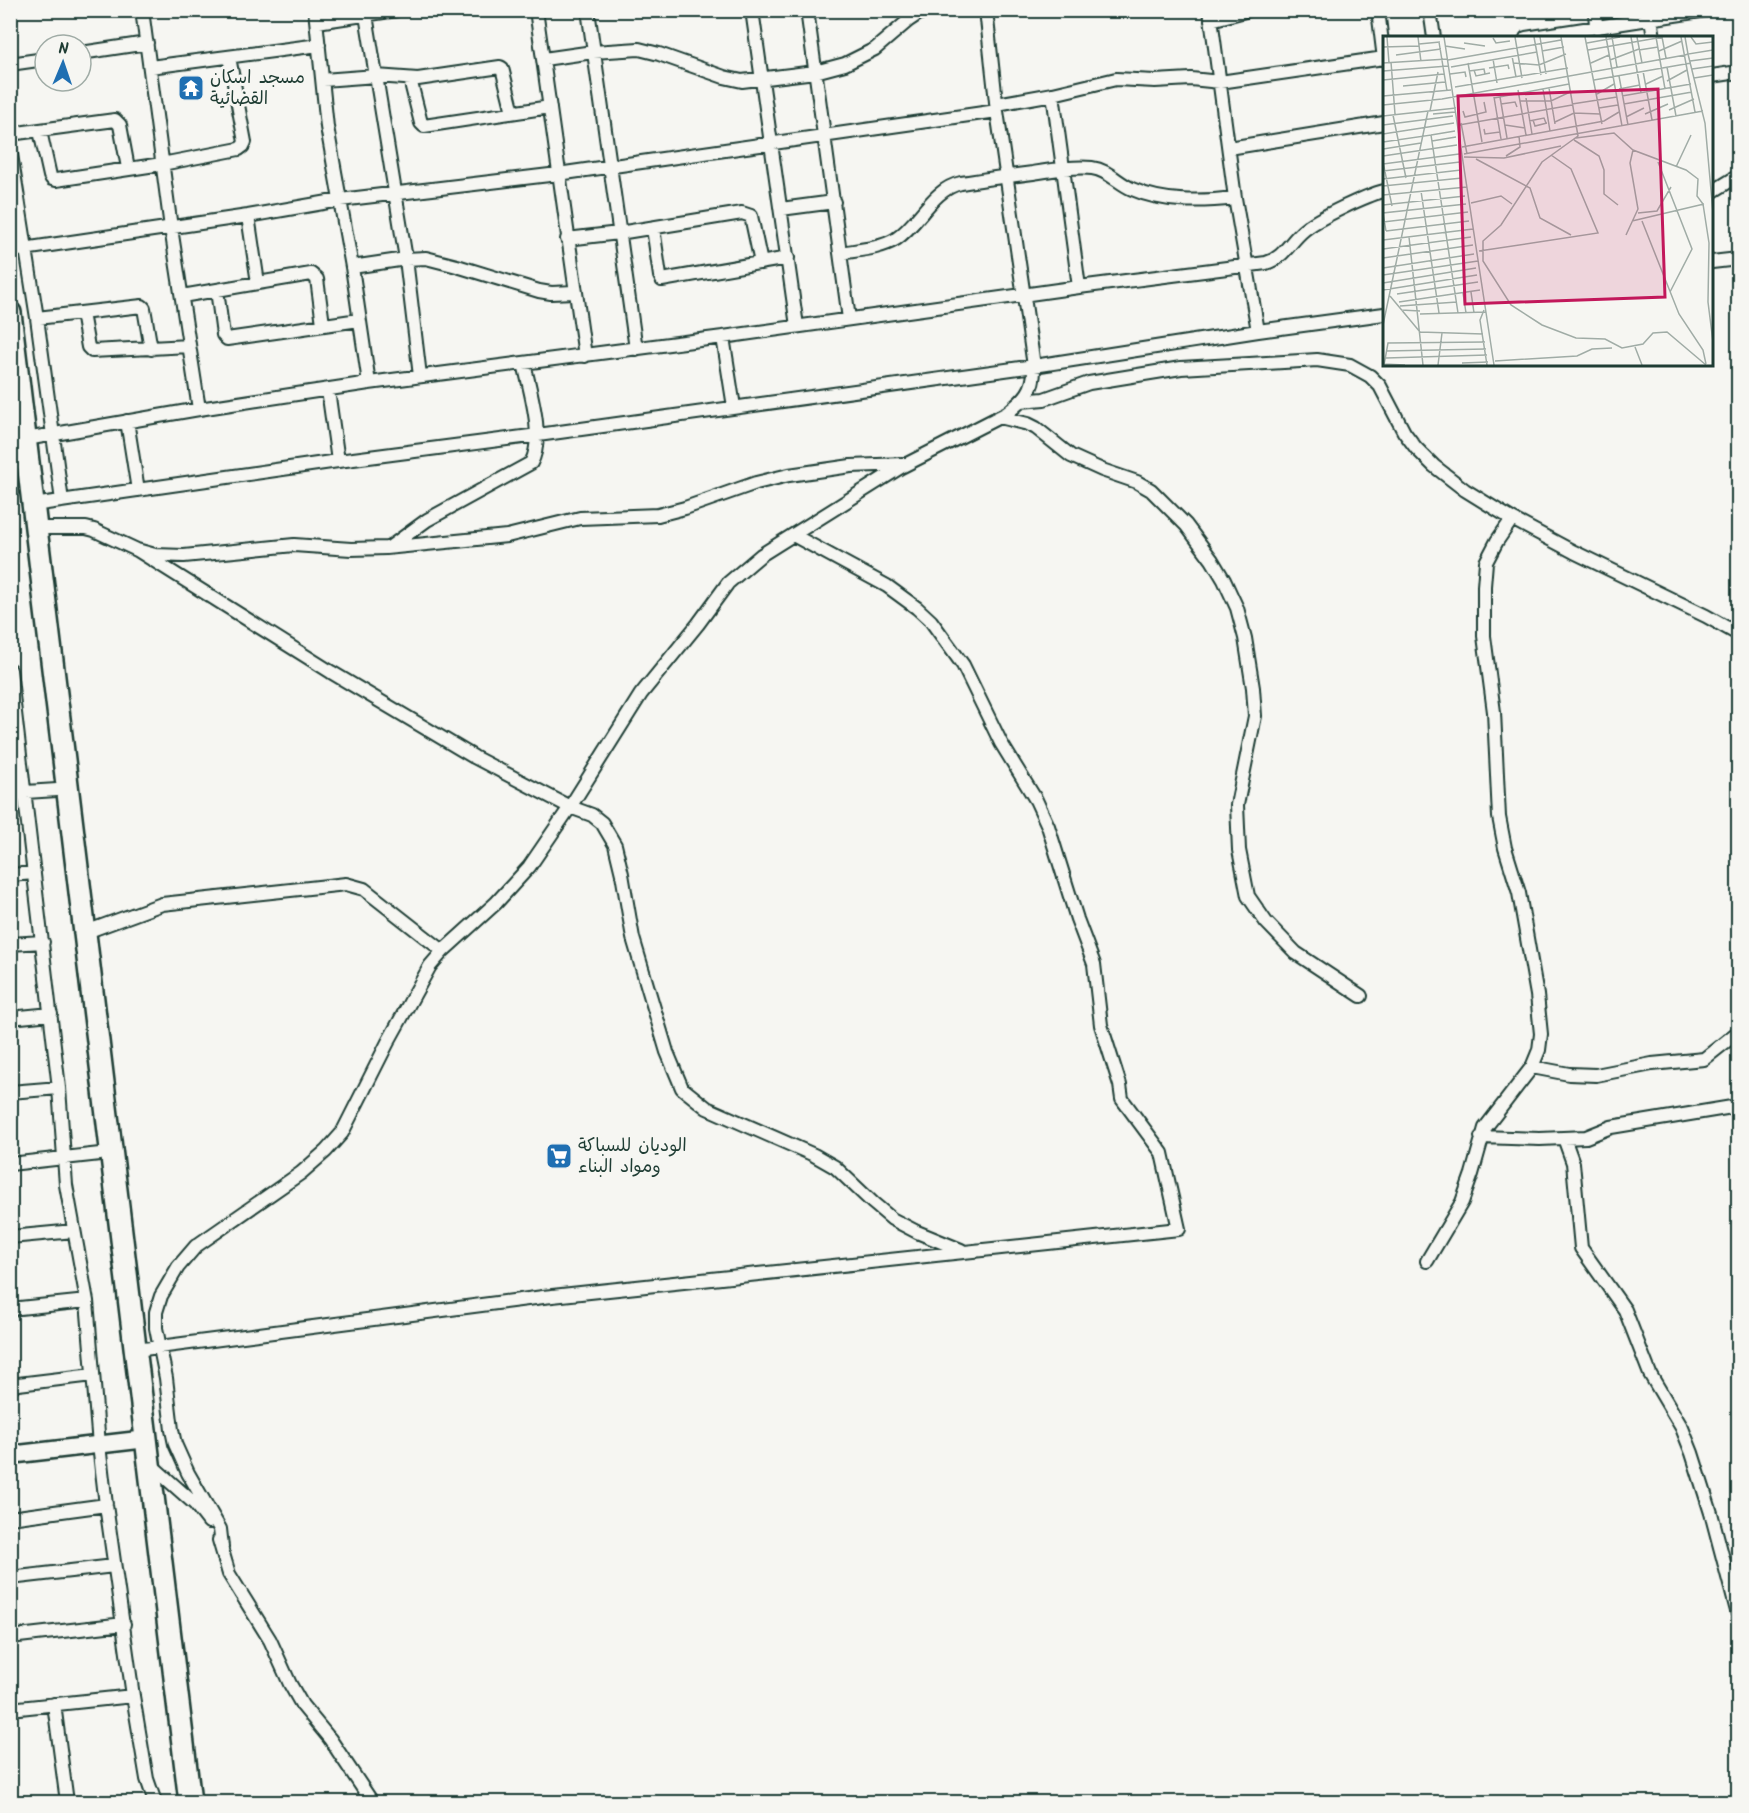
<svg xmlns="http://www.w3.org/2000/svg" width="1749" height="1813" viewBox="0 0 1749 1813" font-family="Kalam,'Playpen Sans Arabic',sans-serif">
<rect width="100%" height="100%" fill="#f6f6f2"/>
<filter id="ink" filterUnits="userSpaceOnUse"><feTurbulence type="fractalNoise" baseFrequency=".0167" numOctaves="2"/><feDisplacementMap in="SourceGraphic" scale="12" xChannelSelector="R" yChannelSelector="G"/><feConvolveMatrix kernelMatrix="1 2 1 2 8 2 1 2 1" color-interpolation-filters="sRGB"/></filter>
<g filter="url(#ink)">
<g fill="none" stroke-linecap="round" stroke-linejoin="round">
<g stroke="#1f3d34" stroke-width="16">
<path id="street" d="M142 10 171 228 199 409
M315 10 327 127 352 267 369 383
M536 10 585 356
M588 10 636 349
M752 10 797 326
M807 10 849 319
M1210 10 1235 198 1258 331
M1378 10 1384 59
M1430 10 1434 38
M1595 10 1596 27
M1650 12 1654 38
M366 15 406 259 420 376
M1211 20 1249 10
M317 22 397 10
M1526 38 1707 10
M81 53 147 43
M544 59 593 52 639 49 659 54 724 77 742 81 815 72 845 64 875 49 909 20 924 10
M10 64 45 59
M150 67 319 45
M1712 76 1738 72
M410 79 421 123 424 126 550 107
M323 80 376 76 418 79 500 67 502 68 513 112
M1053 94 1079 287
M997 104 1053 94 1116 79 1155 81 1191 79 1220 82 1384 58
M40 131 50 176 52 179 56 180 162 164 239 149 243 146 245 142 229 57
M10 134 115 120 120 125 128 168
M10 148 37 318 62 501
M1229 148 1384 123
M1712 192 1738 176
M781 209 834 202
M248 216 258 283
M653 228 660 276 662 280 788 258
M567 239 619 233 742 213 751 216 761 263
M10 251 248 216 340 200 558 174 997 111
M840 253C858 250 880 249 896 239 920 223 932 189 961 183 985 179 1009 176 1033 173 1052 170 1073 166 1092 168 1108 170 1118 183 1132 189 1164 203 1201 202 1235 198
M1712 262 1738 259
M352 267 406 259 426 258 457 266 539 291 551 293 574 292
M217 290 223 335 227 339 359 320
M182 296 311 274 317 279 323 324
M82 313 88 347 92 351 189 346
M37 318 142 306 144 308 151 349
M723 337 734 407
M328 390 338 461
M1021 401 1044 399 1089 383 1181 368 1317 360 1350 365 1370 376 1380 386 1404 432 1416 448 1434 466 1465 490 1512 519 1574 552 1706 616 1738 634
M999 417 1028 424 1036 428 1071 456 1102 470 1137 482 1151 490 1186 525 1212 560 1224 580 1237 608 1245 638 1253 688 1255 716 1237 805 1239 850 1248 896 1266 922 1296 953 1361 996
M127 421 138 490
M26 439 199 409 369 383 723 337 1079 287 1266 263C1284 258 1290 241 1304 230 1318 218 1367 195 1384 191
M33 505 338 461 538 435 1034 366 1258 331 1384 314
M37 528H86L94 530 137 550 155 555 184 556 294 545 351 549 386 548 507 536 580 518 658 515 685 508 756 483 789 475 851 466 904 464
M390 547 427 520 531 463C545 438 530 391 524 363
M137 550 331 672 474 757 570 807 592 815 602 823 615 845 622 874 633 938 667 1052 682 1088 707 1108 814 1155 835 1167 873 1203 892 1219 917 1232 961 1250
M10 670 59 1088 66 1185 87 1301 99 1445 106 1505 133 1696 147 1779 155 1802
M10 793 57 790
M10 875 34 873
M86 932 162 904 346 884 364 889 443 951
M10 944 43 942
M10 1018 51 1014
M1532 1067 1569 1074 1596 1075 1652 1064 1704 1059 1738 1032
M10 1092 59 1088
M1481 1137 1540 1139 1586 1137 1611 1127 1738 1106
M1564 1138 1573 1163 1581 1248 1625 1310 1650 1374 1682 1428 1692 1453 1711 1513 1738 1615
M10 1164 100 1154
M10 1237 74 1231
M1427 1261 1462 1202 1472 1174 1485 1128 1532 1067 1539 1050 1541 1034 1537 995 1519 893 1505 848 1499 817 1494 712 1484 636V586L1486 562 1497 541 1512 519
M10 1309 87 1301
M136 1350 543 1297 1179 1229 1162 1153 1122 1099 1120 1085 1101 1025 1094 964 1077 919 1048 826 1036 800 1001 743 963 665 931 621 917 608 887 586 793 535
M10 1385 93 1375
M150 1464 195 1504 209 1522
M10 1518 106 1505
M219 1540 229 1574 270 1640 290 1684 302 1705 330 1739 372 1802
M222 1547 220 1529 188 1473 175 1444 172 1430 166 1378 156 1328V1312L161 1296 178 1267 196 1246 301 1173 326 1151 342 1133 388 1042 430 966 443 951 496 903 529 867 570 807 641 694 698 624 728 583 761 555 901 467 1007 413C1025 399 1035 390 1034 366L997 111 986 10
M10 1578 114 1566
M10 1637 124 1624
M54 1704 67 1802
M10 1709 133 1696"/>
</g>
<g stroke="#1f3d34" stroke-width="21">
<path id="secondary" d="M10 1455 147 1439"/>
</g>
<g stroke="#1f3d34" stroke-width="26">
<path id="highway" d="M10 313 190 1802"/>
</g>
<use href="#street" stroke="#f6f6f2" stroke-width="12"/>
<use href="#secondary" stroke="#f6f6f2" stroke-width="16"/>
<use href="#highway" stroke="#f6f6f2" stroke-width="21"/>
</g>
</g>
<defs>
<g id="temple-square" transform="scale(1.35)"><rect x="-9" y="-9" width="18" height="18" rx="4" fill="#1f6fb2" stroke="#f6f6f2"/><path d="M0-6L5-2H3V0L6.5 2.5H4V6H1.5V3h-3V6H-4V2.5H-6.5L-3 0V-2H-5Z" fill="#fff"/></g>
<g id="supermarket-square" transform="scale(1.35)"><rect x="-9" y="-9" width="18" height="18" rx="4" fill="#1f6fb2" stroke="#f6f6f2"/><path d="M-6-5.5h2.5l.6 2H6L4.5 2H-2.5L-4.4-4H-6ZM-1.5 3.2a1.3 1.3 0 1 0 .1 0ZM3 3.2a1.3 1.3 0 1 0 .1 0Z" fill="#fff"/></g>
</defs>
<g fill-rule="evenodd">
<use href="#temple-square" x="191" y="88"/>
<use href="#supermarket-square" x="559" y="1156"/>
</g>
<g text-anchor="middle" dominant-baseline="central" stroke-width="6" stroke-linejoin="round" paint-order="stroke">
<g font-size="18" fill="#1f3d34" stroke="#f6f6f2" text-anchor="start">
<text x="210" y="78">مسجد اسكان<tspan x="210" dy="21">القضائية</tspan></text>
<text x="578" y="1146">الوديان للسباكة<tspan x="578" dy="21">ومواد البناء</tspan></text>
</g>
</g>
<g transform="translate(1383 36)">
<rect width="330" height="330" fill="#f6f6f2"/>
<path fill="none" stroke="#a0aca6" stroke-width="1.5" d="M4 1 6 27M35 1 38 26M61 1 111 329M132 1 139 42M151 1 158 39M157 1 163 38M178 1 195 100 159 126 118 189 100 205V225L128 269 159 289 193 302 222 303 239 312 260 308 270 297 284 296 323 329M202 1 219 88M223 1 239 90M229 1 234 31M248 1 258 57M254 1 259 27M273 1 282 53M279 1 283 22M298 1 312 76M308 1 313 8 330 6M110 2 113 7 127 5M56 6 64 55M81 7 102 10M204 7 237 1M36 8 57 6M62 10 82 13M0 11 36 10M205 14 280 1M256 14 275 11M330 14 305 18 322 87 330 177M159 15 181 11M276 15 299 5M13 19 58 13M129 20 133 41M110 23 114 47M65 24 178 4M227 24 256 13M307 25 330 22M8 26 12 78M0 27 64 23M85 27 99 106M130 27 156 29 183 18M208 27 226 19M68 31 154 16M284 31 293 80M106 32 125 29 126 33M309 33 330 30M91 34 93 40 107 37M0 35 65 30M86 35 101 33 102 38M260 35 269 84M67 38 82 36 83 41M236 40 245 89M311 42 330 39M0 44 61 38M211 44 308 27M284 45 304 34M263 48 280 40M20 50 62 46M72 51 185 32M166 52 172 88M160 53 167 95M236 53 257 49M135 54 143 99M214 58 231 48M0 60 68 54M239 60 308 48M111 61 118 103M117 61 124 102M111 62 186 48M143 62 149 98M137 65H168L187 56M118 68 132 66 134 71M189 68 234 61M241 68 309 56M0 69 59 63 302 19 305 18 302 1M216 72 235 69M286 74 311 63M47 75 55 36M80 75 82 81 103 76 101 66M50 78 72 76M262 78 285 68M10 79 23 142M0 80 73 72M243 81 261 72M150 84 152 90 164 87M146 85 161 82 163 87M172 86 191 77 217 78M78 87 84 118M0 89 70 80M76 89 189 69M122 89 142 92M101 93 102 98 117 96M0 98 71 87M48 99 72 95M193 102 231 97 250 114 303 134 315 143 314 160 320 168 326 207 325 266 330 306M191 104 216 120 221 134V158L235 169M49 105 73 101M0 106 48 99 75 277M79 111 221 85 236 76M0 113 38 107M81 118 320 75M0 120 74 109M123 120 137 111 136 100M81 121 121 122 178 110M93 123 147 152 157 182 188 199M0 126 9 170M275 126 309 213 287 256M0 128 76 118M293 131 308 99M0 135 77 126M0 143 78 134M0 150 79 142M38 155 56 277M0 159 84 151M88 167 118 160 129 168M0 169 82 160M255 177 274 175 288 151M249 185 321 168M259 185 296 278 320 314 323 328M0 186 85 176M3 195 0 177 83 168M3 195 86 185M243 199 255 173 247 127 250 114M26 201 40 329M0 204 90 193M0 213 88 201M96 215 215 197 188 133 168 119M0 222 90 209M0 232 91 218M0 239 95 225M0 247 93 232M0 254 94 239M88 256 91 277M80 257 83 277M14 258 95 246M7 260 37 296 100 298M16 266 97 254M17 270 74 266M18 274 37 275M101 274 97 284 104 329M37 278 103 276M0 289 45 75M252 311 259 329M3 315 103 313M3 322 104 319M112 325 194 320 209 313 229 312M79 327 105 326M1 328 22 329M1 329 5 307 102 306M55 329 59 297"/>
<path fill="#c2185b" fill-opacity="0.15" stroke="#c2185b" stroke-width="3" d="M275 53 282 261 82 268 75 60Z"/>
<rect width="330" height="330" fill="none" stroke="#1f3d34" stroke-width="3"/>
</g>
<rect width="1749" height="1813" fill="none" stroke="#f6f6f2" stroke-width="36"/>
<rect x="18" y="18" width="1713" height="1777" fill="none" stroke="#1f3d34" stroke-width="2" filter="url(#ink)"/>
<g transform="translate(63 63) rotate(2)"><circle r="28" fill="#f6f6f2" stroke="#a0aca6" stroke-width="1.5"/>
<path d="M0-4.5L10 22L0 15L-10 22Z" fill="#1f6fb2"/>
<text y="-9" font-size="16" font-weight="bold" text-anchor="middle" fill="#1f3d34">N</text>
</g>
</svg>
